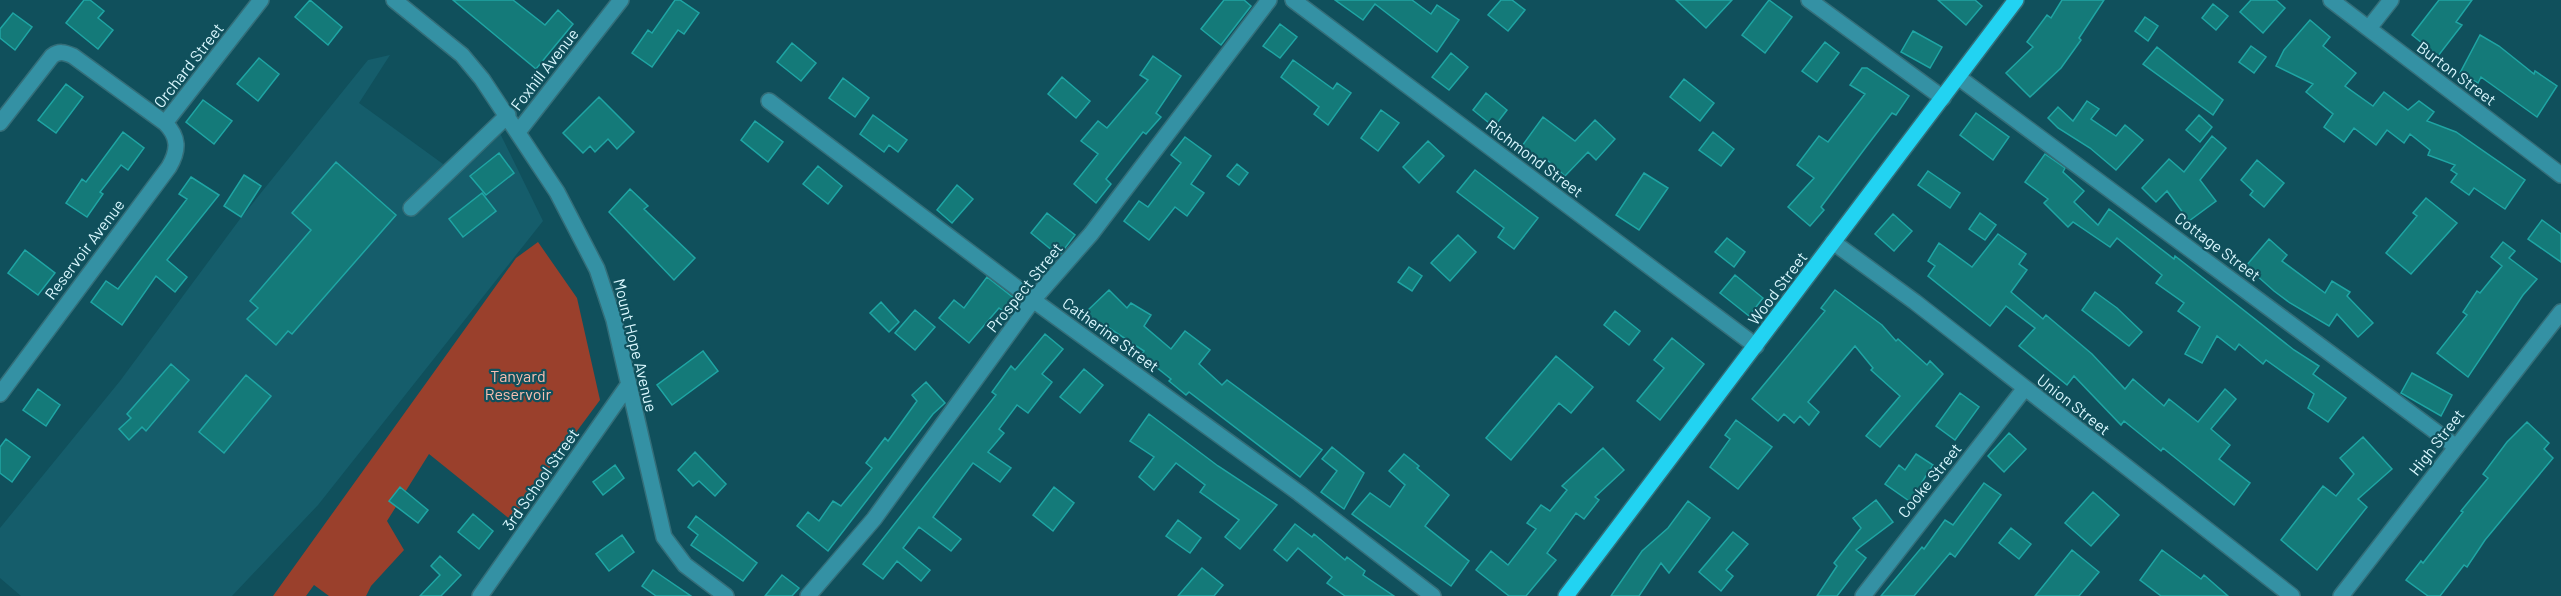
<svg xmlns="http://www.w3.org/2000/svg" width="2561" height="596" viewBox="0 0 2561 596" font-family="Barlow,sans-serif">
<rect width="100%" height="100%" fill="#10505c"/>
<path fill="#155d6b" d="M390 55 359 103 443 164 493 119 543 221 318 505 232 596H21L0 578V528L120 381 240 219 368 60Z"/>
<path fill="#9a402c" d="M538 242 577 298 600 400 511 520 429 454 387 521 404 550 371 586 366 596H329L314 585 306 596H273L516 258Z"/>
<path fill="#147a79" stroke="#1fa5a4" stroke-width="1.5" d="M84 0H90L104 11 98 18 113 30 98 49 66 23Z
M310 0 342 27 328 45 295 17Z
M453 0H513L545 25 558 10 573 24 536 69Z
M675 0H680L699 13 684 34 678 30 652 67 632 53 648 30 652 33Z
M1224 0H1244L1251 6 1221 45 1201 29Z
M1335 0H1412L1431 14 1437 5 1459 20 1437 52 1375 4 1363 20Z
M1501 0H1512L1525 10 1508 31 1488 15Z
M1676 0H1732L1706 28Z
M1769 0 1792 17 1765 53 1742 35Z
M1938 0H1975L1982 6 1966 25Z
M2062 0H2104L2079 38 2081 40 2061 68 2030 97 2006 73 2033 47 2027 42 2047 15 2051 18Z
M2251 0H2276L2285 8 2263 33 2240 12Z
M2439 0H2472L2456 22 2462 25 2438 56 2412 35Z
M2213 4 2228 16 2216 30 2202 18Z
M13 13 32 27 15 50 0 38V29Z
M2145 17 2158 26 2148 41 2135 31Z
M2310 20 2330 37 2323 46 2356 73 2345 86 2373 106 2384 92 2408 110 2419 101 2434 112 2427 121 2456 132 2525 180 2505 209 2474 188 2469 195 2451 182 2457 174 2451 170 2455 165 2428 155 2430 150 2410 134 2404 143 2387 130 2376 145 2354 128 2344 142 2324 127 2333 114 2306 92 2313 84 2276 66 2284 50Z
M1280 24 1297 37 1280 58 1263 46Z
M1913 31 1942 47 1930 68 1901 52Z
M2480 35 2499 46 2534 74 2535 71 2557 86 2537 117 2481 77 2478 83 2460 73Z
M1825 42 1839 53 1817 82 1802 71Z
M792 43 816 63 801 81 777 62Z
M2251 46 2266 57 2254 73 2239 62Z
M2157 47 2223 100 2213 115 2143 64Z
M1451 53 1468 67 1449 90 1432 77Z
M1153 56 1181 76 1156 113 1161 117 1146 134 1143 132 1106 179 1111 184 1096 203 1074 184 1098 154 1081 141 1098 121 1107 128 1148 80 1140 75Z
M259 58 279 74 258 101 237 84Z
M1293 60 1333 89 1337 83 1351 93 1328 125 1314 114 1319 107 1281 77Z
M1862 68H1867L1909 96 1896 115 1892 113 1866 147 1821 207 1824 210 1810 226 1788 207 1814 178 1797 165 1819 136 1828 142 1865 94 1850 85Z
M1062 77 1090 101 1076 118 1048 94Z
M843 78 869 98 855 117 829 98Z
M1684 79 1714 103 1700 121 1670 97Z
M66 84 83 97 56 133 38 120Z
M1486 93 1507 110 1494 127 1473 110Z
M599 97 634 132 617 149 608 139 595 152 590 146 583 153 563 133Z
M203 100 232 121 214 144 186 122Z
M2087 101 2099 109 2091 119 2116 136 2125 125 2143 140 2116 170 2090 148 2058 128 2048 118 2058 107 2073 121Z
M1381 110 1399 123 1378 151 1361 138Z
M1976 113 2009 137 1993 160 1960 135Z
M873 115 907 140 898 152 889 145 884 152 860 134Z
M2199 115 2212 127 2200 142 2186 130Z
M1543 117 1575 141 1595 120 1615 139 1596 160 1588 152 1565 176 1546 159 1543 162 1522 146Z
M755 121 783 142 768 162 741 140Z
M123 132 144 148 128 170 121 165 100 192 103 194 87 217 66 203 82 179 86 182Z
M1713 132 1734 149 1721 166 1699 150Z
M2212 136 2226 148 2200 180 2216 201 2189 221 2167 191 2156 202 2142 188 2169 159 2184 172Z
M1185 137 1211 156 1191 184 1204 193 1187 216 1175 207 1149 240 1124 221 1139 201 1148 207 1181 163 1171 155Z
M1428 141 1444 156 1419 183 1403 167Z
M499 153 514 173 486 195 470 176Z
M2045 154 2065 168 2063 172 2084 191 2074 202 2098 225 2109 209 2174 259 2175 256 2193 270 2294 350 2319 366 2313 374 2346 398 2328 422 2308 408 2314 394 2266 360 2263 364 2239 344 2235 350 2217 336 2202 363 2185 354 2200 327 2178 311 2184 303 2156 283 2162 275 2117 238 2110 247 2073 222 2068 227 2044 203 2048 199 2025 182Z
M2257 160 2284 183 2264 207 2250 195 2253 191 2241 180Z
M336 162 396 215 292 334 288 331 276 345 247 319 258 308 250 301 311 230 292 213Z
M1237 164 1248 173 1239 185 1227 176Z
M818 166 842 186 828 204 803 184Z
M1475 170 1538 218 1514 249 1498 237 1504 228 1457 192Z
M1928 171 1960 193 1950 208 1918 185Z
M1644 173 1668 188 1639 230 1616 215Z
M244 175 261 186 241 217 224 206Z
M191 177 219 195 167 260 187 277 175 292 156 276 122 325 91 302 106 281 118 289 187 199 179 194Z
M957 185 973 199 952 223 937 210Z
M630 189 648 206 644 209 695 258 674 280 609 212Z
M482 193 496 211 463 237 449 219Z
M2426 198 2457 223 2411 274 2386 253 2417 216 2413 213Z
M1047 213 1075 235 1059 256 1031 233Z
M1980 213 1996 225 1985 240 1969 229Z
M1893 214 1912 231 1894 251 1875 234Z
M2542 220 2561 234V262L2528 239Z
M1998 234 2026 254 2019 264 2027 270 2011 292 2043 319 2046 315 2092 354 2125 389 2133 379 2164 406 2169 399 2198 422 2225 389 2236 399 2211 429 2230 445 2219 459 2250 483 2234 505 2163 448 2161 451 2124 421 2121 425 2074 376 2067 385 2019 346 2035 328 2006 306 1990 326 1928 276 1935 266 1928 261 1939 243 1972 267Z
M1458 235 1476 252 1450 281 1431 263Z
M1727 238 1745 252 1734 267 1715 252Z
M2269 239 2287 255 2282 261 2325 293 2332 281 2350 292 2347 296 2373 323 2358 337 2337 314 2329 326 2290 303 2274 291 2246 266Z
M2503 242 2515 251 2509 258 2537 279 2523 295 2468 377 2437 353 2467 315 2463 312 2477 291 2480 293 2502 266 2491 257Z
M25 250 55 273 38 295 8 273Z
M1409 267 1422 276 1412 291 1398 282Z
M1735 275 1763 298 1749 316 1720 293Z
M987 277 1019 302 1009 316 999 308 969 343 939 318 954 300 964 308Z
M1109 290 1127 308 1131 303 1151 315 1144 326 1171 349 1185 331 1210 350 1199 364 1222 385 1227 380 1322 450 1300 477 1189 392 1186 395 1169 381 1171 379 1141 355 1144 351 1103 324 1100 327 1086 312Z
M1835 290 1882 325 1896 341 1898 339 1927 365 1930 361 1943 374 1880 447 1866 436 1900 396 1871 370 1873 368 1855 346 1808 402 1819 412 1809 425 1800 416 1794 423 1784 414 1778 421 1752 399 1825 311 1821 308Z
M2095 292 2117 308 2142 332 2129 346 2082 310Z
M881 302 899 322 889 332 870 313Z
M915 310 935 327 915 350 895 333Z
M1615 311 1640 331 1629 345 1604 325Z
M1045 334 1063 349 1042 374 1052 382 1028 413 1017 405 999 429 1004 433 988 452 1011 468 1000 482 973 463 933 517 961 539 951 551 919 527 903 548 930 570 921 581 897 561 883 579 863 564 996 395 992 392 1011 366 1015 370Z
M1672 338 1704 364 1660 420 1637 401 1664 368 1654 360Z
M703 351 718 371 672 405 657 385Z
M1556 356 1593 387 1571 413 1559 403 1511 460 1486 438Z
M171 364 189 380 146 431 142 427 129 440 119 429 131 418 127 414Z
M1084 369 1103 385 1080 413 1060 397Z
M2412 373 2452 395 2441 416 2401 393Z
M246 375 271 396 224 453 199 432Z
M926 382 945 403 933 414 828 551 797 526 808 512 819 521 833 501 841 506 872 468 866 463 885 438 888 441 917 401 912 395Z
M38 389 60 405 46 426 23 410Z
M1960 393 1979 407 1955 440 1936 426Z
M1149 414 1218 466 1277 505 1240 549 1225 537 1239 520 1200 492 1205 485 1176 463 1154 490 1139 477 1154 457 1130 441Z
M1736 420 1772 447 1738 489 1710 467 1730 439 1725 435Z
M2527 422 2549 443 2544 449 2553 458 2485 540 2467 567 2464 565 2440 596H2428L2406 580 2421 561 2423 563 2463 512 2461 511 2488 478 2483 474 2507 442Z
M2009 433 2026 449 2004 472 1988 456Z
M2363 437 2392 469 2358 499 2367 507 2317 570 2281 540 2323 486 2336 496 2354 474 2340 458Z
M6 439 30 457 12 482 0 473V447Z
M1332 447 1364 473 1344 509 1321 492 1337 471 1322 459Z
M1603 448 1624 470 1595 497 1599 500 1584 519 1576 513 1547 553 1556 560 1526 596H1509L1476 570 1491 551 1508 565 1536 529 1527 523 1541 505 1550 511 1567 490 1562 486Z
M695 452 726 484 715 496 699 481 693 486 678 470Z
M1404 454 1419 466 1417 468 1449 495 1425 526 1469 561 1451 586 1352 514 1370 493 1390 507 1405 485 1389 471Z
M1916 454 1933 465 1922 482 1926 485 1912 503 1885 484 1899 465 1905 470Z
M615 465 624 478 603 495 593 482Z
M1984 483 2001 495 1955 557 1950 553 1914 596H1881L1922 547 1924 549 1945 520 1953 525Z
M400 487 428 510 418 523 389 501Z
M1054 487 1074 503 1053 531 1033 515Z
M2093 492 2119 515 2091 546 2065 523Z
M1876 500 1893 522 1856 550 1866 558 1837 596H1817L1837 566 1834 563 1861 528 1853 518Z
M1688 501 1710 518 1669 573 1661 563 1639 596H1611L1642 551 1668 528Z
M473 514 493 531 479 549 458 532Z
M696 516 757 563 743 581 691 545 698 535 688 527Z
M1178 520 1201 538 1190 553 1166 536Z
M1295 524 1312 537 1314 534 1345 560 1347 557 1365 571 1363 575 1394 596H1345L1327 583 1332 577 1298 548 1287 561 1274 550Z
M2011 528 2031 544 2019 559 1999 543Z
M1733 532 1748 544 1726 570 1733 576 1721 591 1699 572Z
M622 535 634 552 609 571 596 554Z
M2072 550 2099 572 2079 596H2035Z
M2162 550 2201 579 2204 575 2228 596H2161L2140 580Z
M440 556 461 575 441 596H420L440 575 431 566Z
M1202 568 1223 585 1214 596H1178Z
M653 570 691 596H656L642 586Z
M782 575 799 588 792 596H765Z"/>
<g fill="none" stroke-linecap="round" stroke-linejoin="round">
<g stroke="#346e79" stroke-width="18">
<path id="minor" d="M394 0 462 55 482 79 557 192 597 269 614 320 664 537 685 565 726 596
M1293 0 1756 346
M1809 0 1943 98
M2331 0 2561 175
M2369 28 2391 0
M1958 77 2455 446
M769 101 1033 300 1299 493 1433 596
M0 123 52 56C59 51 64 52 73 56L165 123C179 137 179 150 169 167L0 394
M165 123 261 0
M518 132 621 0
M411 208 508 115
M1833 242 1915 302 2292 596
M480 596 629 384
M808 596 874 519 1033 300 1091 234 1269 0
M1863 596 2025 388
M2341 596 2561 312"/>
</g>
<g stroke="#346e79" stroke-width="18">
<path id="major" d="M1566 596 2016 0"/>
</g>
<use href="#minor" stroke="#3491a4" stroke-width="15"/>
<use href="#major" stroke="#22d3f2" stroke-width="15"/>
</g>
<g text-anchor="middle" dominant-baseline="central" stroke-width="4.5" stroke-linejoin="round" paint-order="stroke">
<g font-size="16" fill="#daf8ff" stroke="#10505c">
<text transform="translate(188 65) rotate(-52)">Orchard Street</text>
<text transform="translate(544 69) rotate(-52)">Foxhill Avenue</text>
<text transform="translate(2457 73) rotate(37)">Burton Street</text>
<text transform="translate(1535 158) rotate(37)">Richmond Street</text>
<text transform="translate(2218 246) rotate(37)">Cottage Street</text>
<text transform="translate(84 249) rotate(-53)">Reservoir Avenue</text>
<text transform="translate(1024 287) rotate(-51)">Prospect Street</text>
<text transform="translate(1777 288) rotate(-53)">Wood Street</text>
<text transform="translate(1111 334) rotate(36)">Catherine Street</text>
<text transform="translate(636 345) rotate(76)">Mount Hope Avenue</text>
<text transform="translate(2074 404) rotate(38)">Union Street</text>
<text transform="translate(2436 442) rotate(-52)">High Street</text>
<text transform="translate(540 479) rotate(-55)">3rd School Street</text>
<text transform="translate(1929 480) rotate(-51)">Cooke Street</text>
</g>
<g font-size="16" fill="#f7bfb1" stroke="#10505c">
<text x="518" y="375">Tanyard<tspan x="518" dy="18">Reservoir</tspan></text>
</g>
</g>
</svg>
